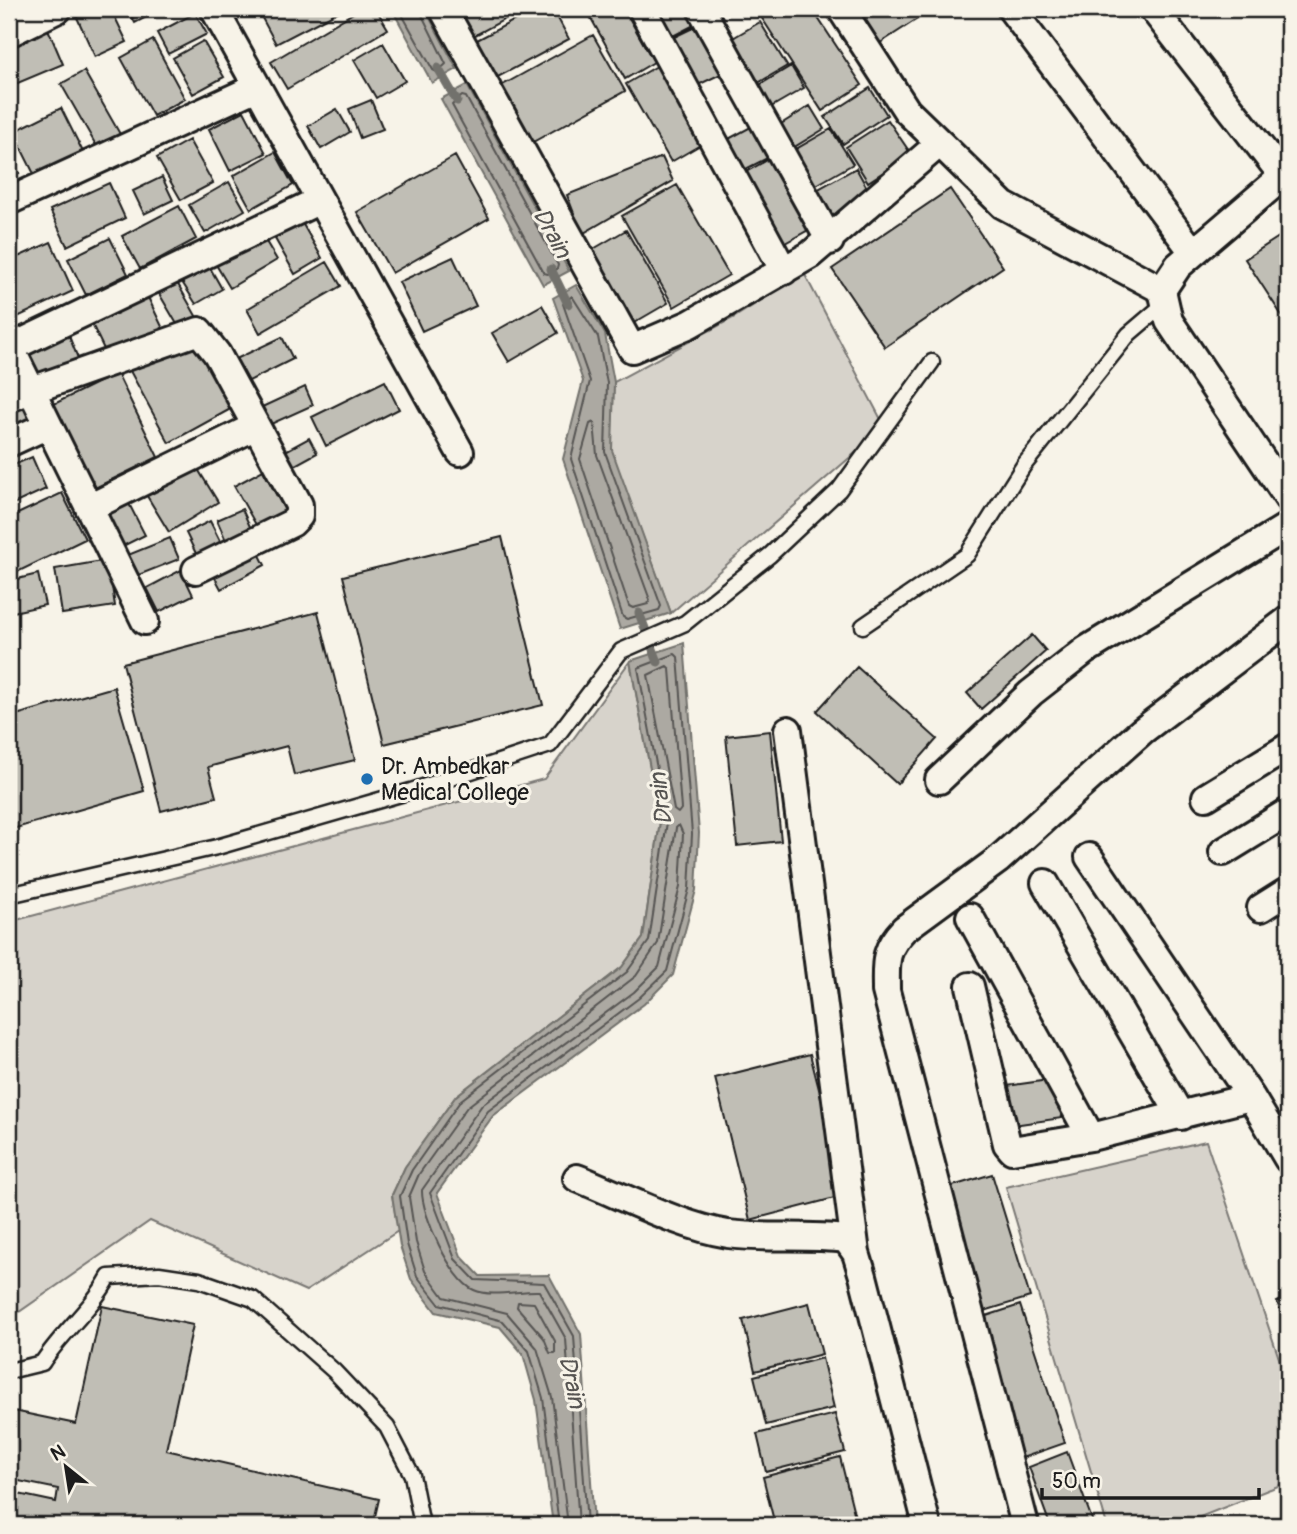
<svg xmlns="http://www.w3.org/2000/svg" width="1297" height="1534" viewBox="0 0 1297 1534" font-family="Pangolin,sans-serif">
<rect width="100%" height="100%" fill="#f7f3e8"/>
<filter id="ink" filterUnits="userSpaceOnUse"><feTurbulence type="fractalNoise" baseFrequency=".0143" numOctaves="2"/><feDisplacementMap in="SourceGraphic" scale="14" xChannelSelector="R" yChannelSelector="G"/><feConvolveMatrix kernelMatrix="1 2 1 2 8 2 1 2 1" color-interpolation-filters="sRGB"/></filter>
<g filter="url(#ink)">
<path fill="#d7d3cb" stroke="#7a7874" stroke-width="2" d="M804 273 885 427 671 613 611 450 614 382 735 317Z
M630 661 660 822 643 938 622 967 456 1096 405 1167 392 1195 398 1231 306 1291 150 1221 9 1319V922L544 779Z
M1206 1141 1288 1385V1482L1180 1525H1107L1006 1187Z"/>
<path fill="#aca9a2" stroke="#72716c" stroke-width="2" d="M392 9H425L457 69 432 83Z
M467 85 569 271 543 285 441 99Z
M576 285 605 334 614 382 612 450 671 613 620 629 563 459 583 381 553 298Z
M684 643 699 833 696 890 673 975 644 1004 493 1116 437 1193 461 1256 480 1276 549 1275 581 1334 594 1525H553L536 1400 523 1354 500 1327 436 1312 411 1279 400 1246 392 1195 405 1167 456 1096 622 967 643 938 660 822 630 661Z"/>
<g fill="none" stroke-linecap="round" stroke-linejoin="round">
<path stroke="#565452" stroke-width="2" d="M399 9 433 70 437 72 446 64 419 9
M462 96 466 97 558 265 557 269 548 274 544 273 452 105Z
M572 296 598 337 607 383 605 452 661 606 659 610 627 619 623 617 571 459 590 381 563 304Z
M594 422 597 455 650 600 648 604 633 608 629 606 580 459 590 424Z
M667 666 670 669 681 809 678 813 674 810 648 675Z
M518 1302 534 1303 555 1341V1353H550L544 1338 517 1307Z
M559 1525 543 1398 529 1351 503 1321 439 1304 417 1276 407 1244 400 1196 412 1170 461 1100 627 972 649 941 667 822 638 668 675 654 678 657 692 834 689 889 667 971 639 998 488 1111 430 1193 455 1259 475 1280 544 1283 574 1336 587 1525
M568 1525 552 1397 537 1348 507 1313 444 1297 425 1271 416 1242 409 1197 419 1174 467 1107 636 976 658 943 676 828 679 825 683 834 680 887 659 967 634 992 482 1105 422 1190C421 1214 451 1280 474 1290 491 1298 520 1290 539 1291L566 1339 579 1525"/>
<path stroke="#72716c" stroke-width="9" d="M438 68 457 101
M551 269 568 304
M639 613 658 662"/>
</g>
<path fill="#c0beb5" stroke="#1c1c1c" stroke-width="2" d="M85 9H111L127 42 95 57 75 13Z
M128 9H162L135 23Z
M280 9H343L276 44 262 18Z
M360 9H376L388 29 287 89 271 62Z
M455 9H524L470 38Z
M536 9H553L569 39 496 78 477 40Z
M596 9H624L654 62 625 79 588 13Z
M654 9H693L700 22 669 38Z
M756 9H812L862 85 822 111Z
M844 9H921L925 14 871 49Z
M195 13 207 34 168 54 157 33Z
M45 22 63 64 13 85 9 76V38Z
M760 22 787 66 753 86 726 42Z
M701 24 725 72 692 88 668 40Z
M593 35 625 91 533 142 501 86Z
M153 40 185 99 153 116 121 58Z
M203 41 224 77 193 94 173 58Z
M383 43 405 81 376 98 354 60Z
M657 66 702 144 671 162 626 84Z
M791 66 804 88 766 110 753 89Z
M84 71 120 134 97 147 61 84Z
M870 88 887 115 843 144 825 117Z
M371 100 383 129 360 138 349 109Z
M810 106 824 129 786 152 773 129Z
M61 108 83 152 35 176 13 132Z
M337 109 350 132 321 149 308 126Z
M244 111 266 153 230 171 209 129Z
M888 120 911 154 868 182 846 147Z
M760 122 777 153 740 172 723 142Z
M831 129 853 164 811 188 791 152Z
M189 140 213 183 181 200 157 158Z
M9 147 19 173 9 176Z
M275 152 293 185 251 209 233 176Z
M455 156 489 218 392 273 357 212Z
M662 157 673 181 582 234 567 195Z
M771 158 810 229 776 248 737 177Z
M856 168 871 195 830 219 815 191Z
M162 177 173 200 144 214 133 191Z
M229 182 245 210 205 233 189 205Z
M109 183 125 218 67 246 50 210Z
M677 185 729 275 674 307 622 216Z
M950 189 1003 267 885 347 832 269Z
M179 206 196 239 140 269 122 236Z
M301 221 322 258 295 274 274 237Z
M626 230 668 303 632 324 590 251Z
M1288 231V325L1245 259Z
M262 235 277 260 230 288 215 263Z
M110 238 128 274 86 295 68 259Z
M51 242 73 291 9 321V261Z
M453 257 476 306 422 331 399 282Z
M327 262 341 286 260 333 247 309Z
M209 266 222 289 196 304 182 282Z
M175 279 199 321 181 331 157 290Z
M145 291 166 335 110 362 89 318Z
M542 305 558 333 509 362 492 333Z
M65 326 81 366 34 386 18 346Z
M197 335 236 406 169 443 130 371Z
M282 337 293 359 247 382 236 359Z
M117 373 158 457 95 488 54 404Z
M385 381 399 409 326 446 312 417Z
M305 387 313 405 271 424 262 407Z
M21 399 33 427 9 437V404Z
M309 438 317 453 288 469 280 454Z
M32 457 46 489 9 506V467Z
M196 466 218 502 169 532 147 496Z
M263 470 288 516 260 532 234 486Z
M62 493 85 539 9 576V518Z
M126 498 145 535 115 550 96 513Z
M242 509 252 531 227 543 217 520Z
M210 521 225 551 201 564 186 533Z
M502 537 543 705 384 744 343 576Z
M170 538 179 559 136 576 128 555Z
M256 547 265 565 221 589 211 570Z
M108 560 115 606 62 614 55 569Z
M181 570 193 595 159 612 147 588Z
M38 574 45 605 9 613V581Z
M318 612 355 760 294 775 287 746 208 767 216 797 161 811 123 663Z
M1032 635 1046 651 981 709 967 693Z
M857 667 937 739 897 784 817 711Z
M114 687 144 791 9 830V717Z
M770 731 781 841 737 846 726 736Z
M810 1054 846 1195 750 1220 715 1078Z
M1056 1079 1062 1118 1006 1126 1000 1087Z
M992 1174 1030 1297 981 1312 943 1189Z
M1288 1297V1329L1277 1302Z
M809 1303 822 1354 755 1371 743 1320Z
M1020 1305 1065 1443 1022 1458 977 1319Z
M102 1306 193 1325 166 1450 379 1499 373 1525H9V1492L56 1502 58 1489 9 1479V1410L76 1424Z
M822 1358 834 1408 766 1425 754 1376Z
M835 1414 845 1452 766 1472 757 1434Z
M1067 1452 1094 1525H1050L1029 1467Z
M840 1457 857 1525H775L763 1477Z"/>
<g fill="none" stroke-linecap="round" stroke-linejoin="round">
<g stroke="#1c1c1c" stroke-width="19">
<path id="service" d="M863 626 967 555 1024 465 1129 334 1163 305
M9 895 217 847 411 791 550 745 621 651 685 623 770 555 839 490 932 362
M9 1371 42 1363C62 1332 91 1310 109 1277L159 1274 199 1280 253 1299 334 1371 387 1427 412 1475 422 1525"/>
</g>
<g stroke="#1c1c1c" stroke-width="32">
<path id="minor" d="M214 9 460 452
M443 9 632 349 690 324 810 255 940 143 1003 205 1162 290
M642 9 784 271
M701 9 830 241
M841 9 907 111 940 143
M1011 9 1193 252
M1153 9 1283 176
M9 33 58 9
M1288 172 1178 266 1162 290 1169 321 1288 498
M9 201 257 87
M9 345 145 621
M10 348 320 200
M9 398 199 331 217 354 299 505V516L292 523 196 570
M9 443 48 425
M89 508 256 426
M788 730 856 1253
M939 780 1031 693 1086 650 1288 526
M1206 797 1288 747
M1223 852 1288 812
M1089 857 1251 1097
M1045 883 1181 1116
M1261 908 1288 891
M970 917 1091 1137
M970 986 1007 1144 1012 1150 1091 1137 1251 1097 1288 1159
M577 1178C622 1196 682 1227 728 1234 767 1239 807 1234 846 1239L856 1253 863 1276 927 1525
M1025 1525 886 991C886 963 883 951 904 929L998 860 1142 731 1288 620"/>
</g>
<use href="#service" stroke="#f7f3e8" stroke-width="14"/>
<use href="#minor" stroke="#f7f3e8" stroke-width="26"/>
</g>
</g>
<circle fill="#1f6fb2" stroke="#f7f3e8" stroke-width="2.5" cx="367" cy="779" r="7"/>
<g text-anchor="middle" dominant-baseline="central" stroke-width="6" stroke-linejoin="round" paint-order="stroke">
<g font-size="23" fill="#1c1c1c" stroke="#f7f3e8" text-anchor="start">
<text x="381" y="766">Dr. Ambedkar<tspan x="381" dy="26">Medical College</tspan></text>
</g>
<g font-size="24" font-style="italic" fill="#565452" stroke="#f7f3e8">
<text transform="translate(552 233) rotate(61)">Drain</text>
<text transform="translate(661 799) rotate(-97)">Drain</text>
<text transform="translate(572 1382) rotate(78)">Drain</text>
</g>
</g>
<rect width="1297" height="1534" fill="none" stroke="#f7f3e8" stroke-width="35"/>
<rect x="18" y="18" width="1262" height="1499" fill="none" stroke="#1c1c1c" stroke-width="2.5" filter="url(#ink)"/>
<g transform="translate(66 1467) rotate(330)" stroke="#f7f3e8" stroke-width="5" paint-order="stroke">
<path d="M0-5L12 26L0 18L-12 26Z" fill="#1c1c1c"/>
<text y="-10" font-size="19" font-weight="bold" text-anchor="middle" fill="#1c1c1c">N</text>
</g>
<path d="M1042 1488v10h217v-10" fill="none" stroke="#1c1c1c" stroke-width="3.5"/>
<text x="1052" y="1488" font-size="21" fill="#1c1c1c" stroke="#f7f3e8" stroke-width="5" paint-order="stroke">50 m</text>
</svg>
